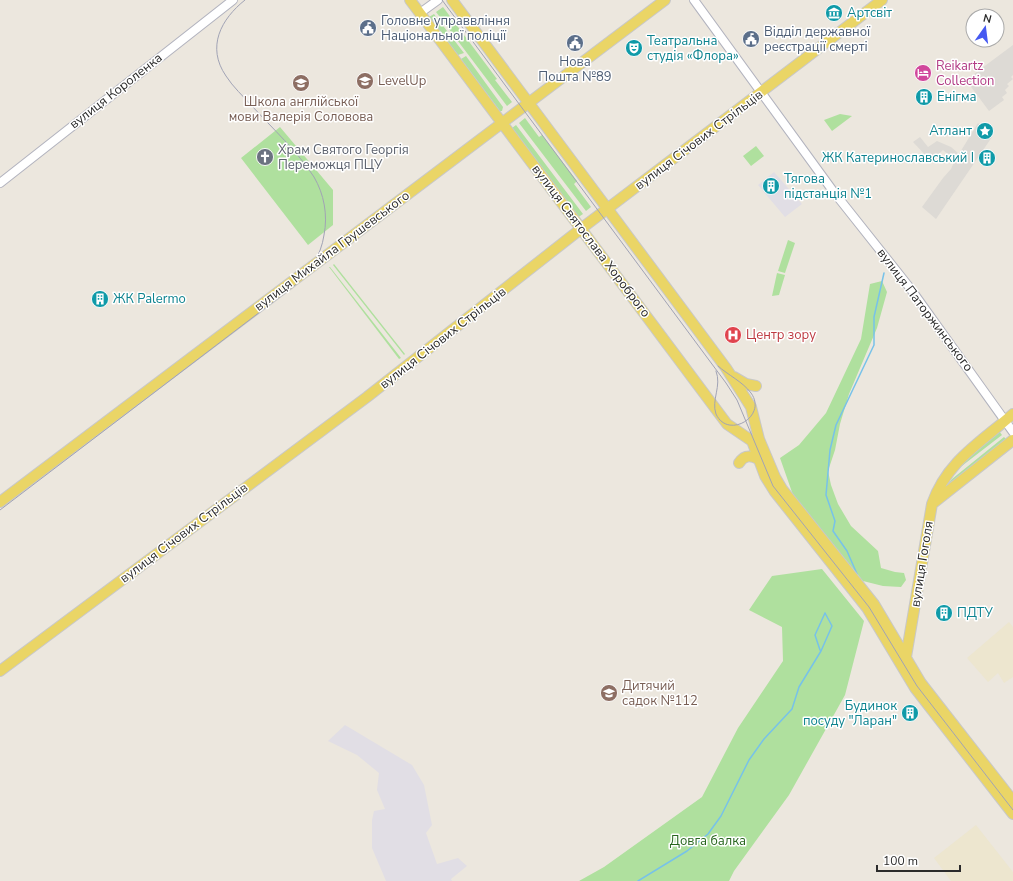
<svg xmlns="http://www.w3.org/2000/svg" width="1013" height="881" viewBox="0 0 1013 881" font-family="'Nunito Sans',sans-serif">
<rect width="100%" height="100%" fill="#ece7de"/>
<path fill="#e1dee5" d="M774 172 802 204 785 217 758 185Z
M345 725 412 765 424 785 432 825 426 833 437 864 458 858 467 866 451 879 452 881H386L372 848V820L374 811 385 809 377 790 379 773 357 755 328 741Z"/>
<path fill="#ede6cf" d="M1009 622 1013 627V677L1004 683 998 673 988 682 967 658Z
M976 825 1013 872V881H951L934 858Z"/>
<path fill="#afe09e" d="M443 7 497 79 495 80 512 102 507 106 436 12Z
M434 14 464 53 458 55 429 17Z
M466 56 503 107 502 111H500L461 59Z
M840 114 852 116 832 131 824 120Z
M525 118 539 137 542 135 577 181 574 184 591 207 586 211 519 123Z
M516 125 583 214 577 218 512 128Z
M280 127 333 190V225L308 245 241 158Z
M756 146 764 156 751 166 743 156Z
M788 240 795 243 785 273 778 271Z
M334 264 405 354 404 355 333 265Z
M329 267H330L401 358 399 359Z
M777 273 785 275 779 295 772 296Z
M882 281 887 292 877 328 849 394 840 424 835 450 828 471 831 485 838 504 851 526 878 551 881 568 895 572 904 573 906 580 901 587 883 586 863 581 793 495 780 458 799 445 826 413 861 339 870 284Z
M999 431 1002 435 954 472 960 464Z
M1004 437 1007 440 946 487 952 479Z
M822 569 864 621 845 695 789 795 734 871 729 881H579L604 867 702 797 738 728 783 661 782 627 749 610 772 576Z"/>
<path fill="#dddad5" d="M1013 45V75L1011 77 1013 79 1007 84 1009 86 1005 90 1007 93 1002 97 1004 100 989 111 966 80Z
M978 123 992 137 936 219 922 207 943 178 951 169 955 160 943 150 931 161 913 142 920 137 928 147 937 141 951 147 959 154Z"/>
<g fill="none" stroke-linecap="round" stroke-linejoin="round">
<path stroke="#77c2e9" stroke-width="1.5" d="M857 574 847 551 833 531 835 521 826 495 830 450 836 425 874 345V317L884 273
M820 650 815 635 825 613
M638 881 687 851 708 834 721 816 749 760 764 739 792 709 799 687 821 651 832 626 825 613"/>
<g stroke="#b2b3be" stroke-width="10">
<path id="minor" d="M694 0 833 191 910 288 1013 432
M420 13 438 0
M0 183 233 0"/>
</g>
<g stroke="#c8c8c8" stroke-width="12">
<path id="major" d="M410 0 727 424 752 441 765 476 775 492 867 608 915 688 1013 814
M452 0 726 368 751 407 759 439 775 477 782 489 874 604 921 683 1013 801
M734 377 746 384 756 386
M739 463C744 455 750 455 758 459
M0 502 665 0
M932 504 1013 440
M906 657 932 504C947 461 980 443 1013 414
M0 671 367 397 582 228 882 0"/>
</g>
<use href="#minor" stroke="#fff" stroke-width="8"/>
<use href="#major" stroke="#ead566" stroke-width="10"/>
<path stroke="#a1a3b5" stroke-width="1" d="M442 0 726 383 737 400 773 486 869 607 917 686 1013 810
M716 371C722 386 711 400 716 414 728 440 768 416 751 393 743 382 728 375 718 366
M0 510 294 286C309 273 321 256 324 235 328 215 324 194 314 177 298 152 272 128 252 106 243 96 233 87 226 76 206 47 221 19 245 0"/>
</g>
<defs>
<g id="museum-disc" transform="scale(0.9)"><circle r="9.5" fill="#0f9aa8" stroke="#fff"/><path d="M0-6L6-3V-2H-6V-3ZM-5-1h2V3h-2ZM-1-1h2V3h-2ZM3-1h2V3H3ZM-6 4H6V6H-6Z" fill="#fff"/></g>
<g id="civic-disc" transform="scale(0.9)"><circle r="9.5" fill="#5c6f8a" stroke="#fff"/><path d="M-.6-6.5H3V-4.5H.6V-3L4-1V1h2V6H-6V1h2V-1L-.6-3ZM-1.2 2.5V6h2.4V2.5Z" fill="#fff"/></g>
<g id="theatre-disc" transform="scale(0.9)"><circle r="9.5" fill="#0f9aa8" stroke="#fff"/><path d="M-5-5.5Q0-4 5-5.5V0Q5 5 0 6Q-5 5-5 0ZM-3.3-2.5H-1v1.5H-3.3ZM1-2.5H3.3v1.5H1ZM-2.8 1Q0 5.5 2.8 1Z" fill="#fff"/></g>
<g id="hotel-disc" transform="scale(0.9)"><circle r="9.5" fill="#d1479c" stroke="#fff"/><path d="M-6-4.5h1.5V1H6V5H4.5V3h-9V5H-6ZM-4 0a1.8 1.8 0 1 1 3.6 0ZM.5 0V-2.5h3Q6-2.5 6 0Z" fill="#fff"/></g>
<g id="university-disc" transform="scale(0.9)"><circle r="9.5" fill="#8d6e63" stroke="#fff"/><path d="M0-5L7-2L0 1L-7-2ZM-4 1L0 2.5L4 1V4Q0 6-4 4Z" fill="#fff"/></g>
<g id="school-disc" transform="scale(0.9)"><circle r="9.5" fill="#8d6e63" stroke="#fff"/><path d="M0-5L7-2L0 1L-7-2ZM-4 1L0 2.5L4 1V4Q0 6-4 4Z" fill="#fff"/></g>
<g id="building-disc" transform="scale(0.9)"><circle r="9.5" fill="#0f9aa8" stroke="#fff"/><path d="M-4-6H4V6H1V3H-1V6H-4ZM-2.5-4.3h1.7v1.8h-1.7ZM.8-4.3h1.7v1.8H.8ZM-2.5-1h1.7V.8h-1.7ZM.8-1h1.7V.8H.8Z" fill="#fff"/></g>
<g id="sight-disc" transform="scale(0.9)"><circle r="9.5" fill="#0f9aa8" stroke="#fff"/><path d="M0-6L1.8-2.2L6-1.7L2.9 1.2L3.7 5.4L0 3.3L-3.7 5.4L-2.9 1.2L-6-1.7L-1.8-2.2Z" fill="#fff"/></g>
<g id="church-disc" transform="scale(0.9)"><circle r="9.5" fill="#6b7280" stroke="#fff"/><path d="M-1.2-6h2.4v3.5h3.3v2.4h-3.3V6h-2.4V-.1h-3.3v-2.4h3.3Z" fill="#fff"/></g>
<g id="hospital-disc" transform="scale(0.9)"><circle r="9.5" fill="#e0444e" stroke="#fff"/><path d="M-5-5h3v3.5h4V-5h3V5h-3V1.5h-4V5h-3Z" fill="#fff"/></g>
</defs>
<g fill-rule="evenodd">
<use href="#museum-disc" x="834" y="13"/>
<use href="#civic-disc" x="368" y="28"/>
<use href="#civic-disc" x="751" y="39"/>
<use href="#civic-disc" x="575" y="43"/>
<use href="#theatre-disc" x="634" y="48"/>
<use href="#hotel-disc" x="923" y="73"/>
<use href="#university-disc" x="365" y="81"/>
<use href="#school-disc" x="301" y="83"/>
<use href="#building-disc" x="924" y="97"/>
<use href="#sight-disc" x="985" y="131"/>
<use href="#church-disc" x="265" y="157"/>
<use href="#building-disc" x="987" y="158"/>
<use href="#building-disc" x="771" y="186"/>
<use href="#building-disc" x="100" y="299"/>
<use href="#hospital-disc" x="733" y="335"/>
<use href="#building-disc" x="944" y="613"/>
<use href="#school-disc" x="609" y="693"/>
<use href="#building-disc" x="910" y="713"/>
</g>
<g text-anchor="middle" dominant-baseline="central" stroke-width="3" stroke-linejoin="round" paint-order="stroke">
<g font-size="13" fill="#0d838f" stroke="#fff" text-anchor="start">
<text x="847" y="13">Артсвіт</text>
<text x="647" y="41">Театральна<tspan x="647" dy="15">студія «Флора»</tspan></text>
<text x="937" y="97">Енігма</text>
<text x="972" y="131" text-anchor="end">Атлант</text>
<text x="974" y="158" text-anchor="end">ЖК Катеринославський I</text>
<text x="784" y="179">Тягова<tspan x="784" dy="15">підстанція №1</tspan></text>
<text x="113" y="299">ЖК Palermo</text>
<text x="957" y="613">ПДТУ</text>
<text x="897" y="706" text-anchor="end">Будинок<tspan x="897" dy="15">посуду "Ларан"</tspan></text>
</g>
<g font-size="13" fill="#4e5e75" stroke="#fff" text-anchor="start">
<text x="381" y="21">Головне управвління<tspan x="381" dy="15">Національної поліції</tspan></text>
<text x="764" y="32">Відділ державної<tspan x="764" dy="15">реєстрації смерті</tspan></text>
<text x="575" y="62" text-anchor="middle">Нова<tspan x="575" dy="15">Пошта №89</tspan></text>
</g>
<g font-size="13" fill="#b23c85" stroke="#fff" text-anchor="start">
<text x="936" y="66">Reikartz<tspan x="936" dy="15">Collection</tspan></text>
</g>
<g font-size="13" fill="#785e54" stroke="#fff" text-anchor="start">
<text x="378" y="81">LevelUp</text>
<text x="301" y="102" text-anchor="middle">Школа англійської<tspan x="301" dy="15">мови Валерія Соловова</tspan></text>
<text x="622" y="686">Дитячий<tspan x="622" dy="15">садок №112</tspan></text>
</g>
<g font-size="13" fill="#2b2b2b" stroke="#fff">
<text transform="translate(116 91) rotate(-38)">вулиця Короленка</text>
<text transform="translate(699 140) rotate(-37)">вулиця Січових Стрільців</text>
<text transform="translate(591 241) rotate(53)">вулиця Святослава Хороброго</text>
<text transform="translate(332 251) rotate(-37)">вулиця Михайла Грушевського</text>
<text transform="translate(925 310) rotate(53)">вулиця Паторжинського</text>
<text transform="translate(443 338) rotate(-38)">вулиця Січових Стрільців</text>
<text transform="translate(184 533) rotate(-37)">вулиця Січових Стрільців</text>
<text transform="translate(922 564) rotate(-81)">вулиця Гоголя</text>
</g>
<g font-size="13" fill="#5b616d" stroke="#fff" text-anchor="start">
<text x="278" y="150">Храм Святого Георгія<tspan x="278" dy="15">Переможця ПЦУ</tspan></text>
</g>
<g font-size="13" fill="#be3a42" stroke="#fff" text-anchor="start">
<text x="746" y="335">Центр зору</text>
</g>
<g font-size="13" fill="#27661e" stroke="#fff">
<text x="708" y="841">Довга балка</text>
</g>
</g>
<g transform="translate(985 28) rotate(14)"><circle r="19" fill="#ffffff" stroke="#aaaaaa"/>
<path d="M0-3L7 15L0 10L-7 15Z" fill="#4659f1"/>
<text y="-6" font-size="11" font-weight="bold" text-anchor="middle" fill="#2b2b2b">N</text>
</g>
<path d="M877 865v6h83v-6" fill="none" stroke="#2b2b2b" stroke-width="2"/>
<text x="883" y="865" font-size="12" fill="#2b2b2b" stroke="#ffffff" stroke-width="3" paint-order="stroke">100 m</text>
</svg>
